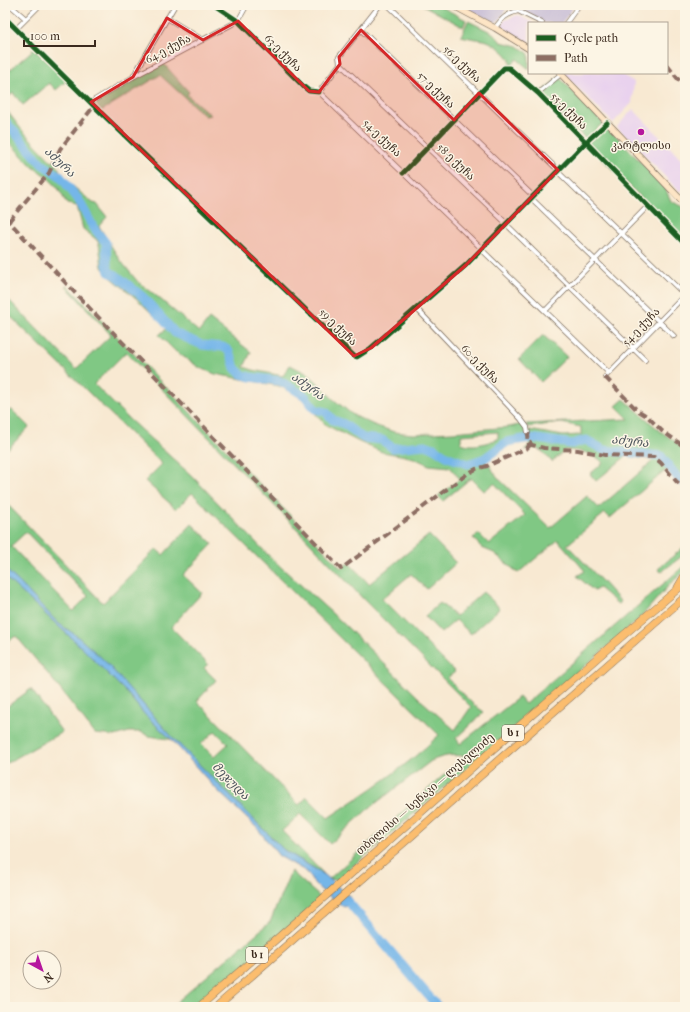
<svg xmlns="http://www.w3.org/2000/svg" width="690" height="1012" viewBox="0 0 690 1012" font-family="'IM FELL French Canon','Noto Serif Georgian',serif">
<rect width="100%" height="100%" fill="#fcf5e5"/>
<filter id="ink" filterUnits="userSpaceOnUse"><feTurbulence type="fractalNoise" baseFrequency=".025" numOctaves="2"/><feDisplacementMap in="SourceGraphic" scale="8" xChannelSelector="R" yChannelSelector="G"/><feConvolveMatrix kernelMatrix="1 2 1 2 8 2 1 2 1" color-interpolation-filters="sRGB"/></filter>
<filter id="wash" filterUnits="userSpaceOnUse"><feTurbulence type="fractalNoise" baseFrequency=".012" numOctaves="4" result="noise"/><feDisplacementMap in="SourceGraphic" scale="16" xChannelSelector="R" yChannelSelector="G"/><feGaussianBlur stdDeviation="0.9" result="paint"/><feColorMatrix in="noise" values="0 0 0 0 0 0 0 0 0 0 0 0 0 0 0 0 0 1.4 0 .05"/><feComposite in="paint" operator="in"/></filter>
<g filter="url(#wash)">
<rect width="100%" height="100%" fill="#f8e9d2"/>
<path fill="#e9d2ee" d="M518 15 534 23H529V44L501 26 505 20Z
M563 73H619L634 82 632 103 613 123Z
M633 109 685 163V189L679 191 617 127Z"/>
<path fill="#c9bfd7" d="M457 5H509L499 20 493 24Z
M514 5H575L562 23H544Z"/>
<path fill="#80c884" stroke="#5e7951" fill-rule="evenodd" d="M423 5H438L466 20 463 27Z
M468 21 493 33 501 42 518 46 529 54V69L517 59 510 67 508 66 511 63C509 54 493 42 484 40 476 39 469 38 461 36Z
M34 49 67 80 56 90 49 83 23 105 13 93 5 100V74Z
M163 63 189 92 187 95 211 115 205 116 160 75 101 111 97 107 95 101Z
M559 77 603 123 586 139 540 94Z
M5 108 21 129 53 163 55 160C60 178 79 191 93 203L97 204 107 217 99 226 120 260 138 282 153 293 199 332 209 319 251 352 244 367 253 370 283 376 290 365 308 374 318 383 333 399 353 415 374 425 394 432 413 434 453 432 510 427 523 424 526 428 527 439 507 442 485 458 487 465 490 464 493 471 499 479 550 528 587 496 599 508 654 460 626 456 596 481 590 474 603 463C593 451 579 451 565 450L552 462 543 452 536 448 524 450 529 446 530 439 572 446 586 442 605 452 660 457 677 479 685 484V489L666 470 610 518 605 513 567 545 601 580 621 602 618 604 599 588 594 591 577 576 585 571 558 540 518 573 494 553 482 548 473 538 479 534 489 544 525 515 494 483 484 491 471 478 443 501 438 496 460 479 450 467 429 465 414 458 400 455 382 452 359 442 326 425 313 411 305 401 295 393 279 386 215 374 200 368 175 351 159 335 167 328 137 299 107 274 102 267 99 244 97 240 83 229 77 206 67 204 58 188 46 176 33 167 5 138ZM498 432V439C486 443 474 448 461 443V435Z
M607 126 665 188 671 201 682 206 685 209V241L587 144Z
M67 285 341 568 349 563 369 584 429 535 456 563 427 589 411 574 382 599 455 672 447 678 474 705 484 712 456 738 460 744 519 697 525 704 685 565V571L670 584 638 620 337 880 329 879 465 756C450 755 445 755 431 761L367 810 330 844 300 814 282 831 325 875 284 850 175 740 149 736 141 732H129L115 736 95 734 53 680 16 636 5 643V502L103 603 156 549 163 555 192 524 213 544 183 575 202 593 171 627 208 664 204 668 216 680 197 701 299 805 307 797 328 818C367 792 405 768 439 735L192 493 176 509 145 481 162 464 5 311V296L76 369 111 335 66 286ZM126 352 300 532 367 603 471 707 455 730 423 702 345 625 272 559 192 476 131 421 94 384ZM26 532 88 596 73 611 11 546ZM215 731 228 744 214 757 201 744Z
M543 335 567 357 541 382 519 359Z
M624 399 660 431 685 448V481C675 474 670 463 661 455L604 448 587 439 571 443 529 437V430L563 436 581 435V427L561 423 528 427 526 424 629 419 616 406Z
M11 409 29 427 8 449 5 446V416Z
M685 546V554L661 572 658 569Z
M483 592 500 608 471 634 456 620 441 633 425 616 440 603 456 616Z
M31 689 62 732 7 763 5 761V708Z
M291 871 322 899 199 1007H171L270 922Z"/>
<path fill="#74b6e9" stroke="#587084" d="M5 569 19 582 58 623 77 636 104 660 175 740 284 850 325 875 352 899 350 904 344 907 320 889 314 883 307 872 279 856 257 828 216 789 172 740 145 715 127 693 81 647 5 577Z"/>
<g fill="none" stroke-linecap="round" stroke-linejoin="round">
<path stroke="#74b6e9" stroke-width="9" d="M5 121 42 164 60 176 78 199 94 228 106 243 107 265 109 272 116 275 143 297 175 333 202 345 223 347 228 350 232 358 235 368 241 374 250 377 280 381 305 396 315 409 326 412 333 420 344 424 363 438 382 440 393 448 425 445 434 448 448 457 468 464 485 458 507 442 530 438 572 444 586 440 604 450 661 456 678 478 685 483
M342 897 350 904 438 1007"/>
</g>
</g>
<g filter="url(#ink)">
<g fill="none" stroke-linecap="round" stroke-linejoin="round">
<g stroke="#7d6d5d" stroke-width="5.5">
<path id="minor" d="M10 5 26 19
M214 5 238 21 304 87 309 91 319 92
M388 5 558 170
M5 18 94 106 354 356 357 357 371 348 466 265 586 142 607 123
M167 18 203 40
M566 23 579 5
M495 28C502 18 507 14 518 11L542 23
M16 29 40 5
M361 30 533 196
M340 64 506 223
M340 64 339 57 380 5
M133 77 175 5
M319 92 482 249
M319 92 340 64
M538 93 561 74
M91 102 133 77 238 21 247 5
M557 171 685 295
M403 173 504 68H509L538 93 685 244
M531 198 674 336
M506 224 645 360
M481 249 609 373 605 377
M416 308 521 419 527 427 528 433
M545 311 648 206
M609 373 685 295"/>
</g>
<g stroke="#7d6d5d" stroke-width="7">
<path id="secondary" d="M452 5 495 28 529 49
M560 73 685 204"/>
</g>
<g stroke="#7d6d5d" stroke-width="8">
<path id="motorway" d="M678 587 685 575
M199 1007 613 644 685 583
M216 1007 685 597"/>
</g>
<use href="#minor" stroke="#fff" stroke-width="4"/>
<use href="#secondary" stroke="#fde5c5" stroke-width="5.5"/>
<use href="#motorway" stroke="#fbbd6e" stroke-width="7"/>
<path stroke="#8d6e63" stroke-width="4" stroke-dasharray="8 4" stroke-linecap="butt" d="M667 65 685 88
M5 217 75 293 341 569 467 474 476 469 487 466 527 448 529 446 528 433
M9 221 49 173 60 149 94 106
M605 377 637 410 647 416 662 431 685 447
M529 442 532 445 544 448 578 450 605 455 654 457 661 463 676 481 685 489"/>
<g stroke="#fcf5e5" stroke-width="8">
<path id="cycleway" d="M214 5 238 21 304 87 309 91 319 92
M5 18 94 106 354 356 357 357 371 348 466 265 586 142 607 123
M403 173 504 68H509L538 93 685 244"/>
</g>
<use href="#cycleway" stroke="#1b5e20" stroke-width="5"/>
</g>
</g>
<path fill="#d62828" fill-opacity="0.2" stroke="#d62828" stroke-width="3" stroke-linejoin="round" d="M167 18 203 40 238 21 309 91 319 92 340 64 339 57 361 30 454 120 479 93 558 170 466 265 371 348 354 356 91 102 133 77Z"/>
<circle fill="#b5179e" stroke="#fcf5e5" stroke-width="1.5" cx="641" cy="132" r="4"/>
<g text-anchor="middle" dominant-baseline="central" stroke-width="3" stroke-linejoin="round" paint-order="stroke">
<g fill="#fcf5e5" stroke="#75675a" stroke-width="1">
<rect x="502" y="725" width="22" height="16" rx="3"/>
<rect x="246" y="947" width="22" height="16" rx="3"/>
</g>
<g font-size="10" font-weight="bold" fill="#3b2a1e">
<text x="513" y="733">ს 1</text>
<text x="257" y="955">ს 1</text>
</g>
<g font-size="11" fill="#3b2a1e" stroke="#fcf5e5">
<text transform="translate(168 49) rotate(-28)">64-ე ქუჩა</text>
<text transform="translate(283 53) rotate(45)">63-ე ქუჩა</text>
<text transform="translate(462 64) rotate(44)">56-ე ქუჩა</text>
<text transform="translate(436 90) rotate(44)">57-ე ქუჩა</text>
<text transform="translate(569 111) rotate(45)">55-ე ქუჩა</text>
<text transform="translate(382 138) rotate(44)">54-ე ქუჩა</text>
<text transform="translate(456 162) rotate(44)">58-ე ქუჩა</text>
<text transform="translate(338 327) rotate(44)">59-ე ქუჩა</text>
<text transform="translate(641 327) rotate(-46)">54-ე ქუჩა</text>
<text transform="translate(480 364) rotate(46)">60-ე ქუჩა</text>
<text transform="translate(425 794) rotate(-41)">თბილისი — სენაკი — ლესელიძე</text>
</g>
<g font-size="11" fill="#3b2a1e" stroke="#fcf5e5">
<text x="641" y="145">კარტლისი</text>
</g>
<g font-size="12" font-style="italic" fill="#4c545b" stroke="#fcf5e5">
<text transform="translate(60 162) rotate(44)">აძურა</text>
<text transform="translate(308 386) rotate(36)">აძურა</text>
<text transform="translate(630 441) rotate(6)">აძურა</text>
<text transform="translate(231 781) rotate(45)">მეჯუდა</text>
</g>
</g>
<rect width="690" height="1012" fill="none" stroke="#fcf5e5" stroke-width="20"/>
<rect x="528" y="22" width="140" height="52" fill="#fcf5e5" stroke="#afa495"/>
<rect x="536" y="35" width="20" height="6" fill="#1b5e20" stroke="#afa495"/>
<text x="564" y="42" font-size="12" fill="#3b2a1e">Cycle path</text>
<rect x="536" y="55" width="20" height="6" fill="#8d6e63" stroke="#afa495"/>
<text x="564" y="62" font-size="12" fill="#3b2a1e">Path</text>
<g transform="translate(42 970) rotate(140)"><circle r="19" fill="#fcf5e5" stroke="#afa495"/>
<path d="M0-3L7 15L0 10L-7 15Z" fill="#b5179e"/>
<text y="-6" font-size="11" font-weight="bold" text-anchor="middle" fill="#3b2a1e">N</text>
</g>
<path d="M24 40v6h71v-6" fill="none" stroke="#3b2a1e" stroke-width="2"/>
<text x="30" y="40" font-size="12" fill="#3b2a1e" stroke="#fcf5e5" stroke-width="3" paint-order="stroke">100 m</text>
</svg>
